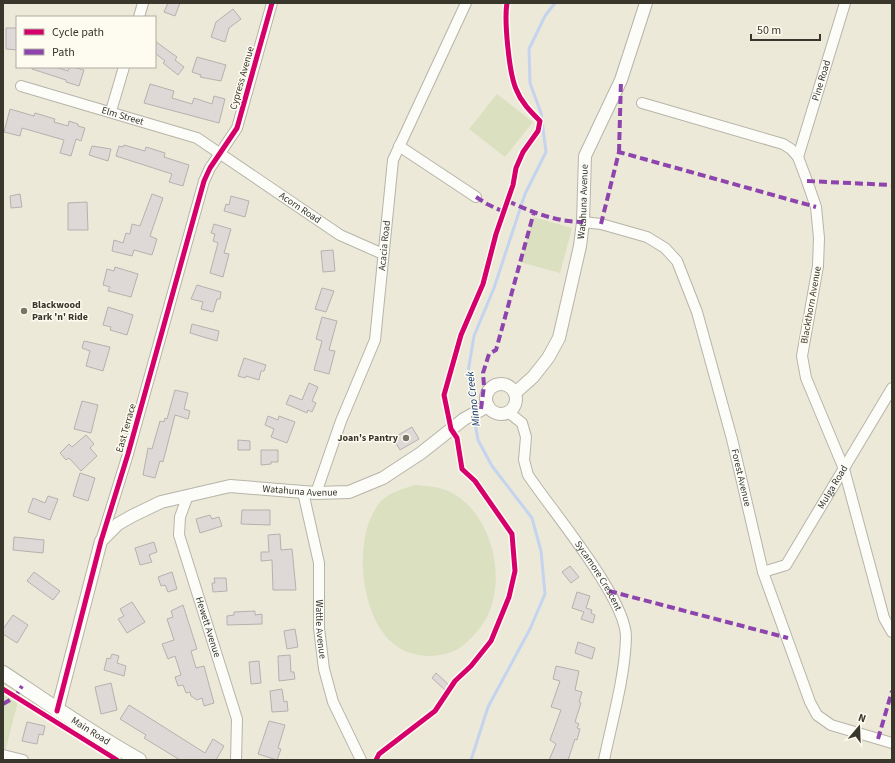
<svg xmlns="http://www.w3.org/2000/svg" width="895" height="763" viewBox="0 0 895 763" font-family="'Source Sans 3',sans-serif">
<rect width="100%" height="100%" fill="#ede9d9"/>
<path fill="#dbe0c1" d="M497 94 533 122 505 157 469 129Z
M533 217 572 228 560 273 520 262Z
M414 485C424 486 436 486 446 490 487 507 504 565 492 604 487 622 476 635 461 647 451 654 439 656 427 656 417 655 406 653 398 647 359 622 351 535 381 501 390 492 403 489 414 485Z
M3 673 22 686 4 756 3 755Z"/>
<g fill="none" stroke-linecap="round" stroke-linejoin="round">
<path stroke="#c4d4ef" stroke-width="3" d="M474 411 468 372 474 336 494 288 525 194 546 152 541 113 530 83 529 49 545 16 555 3
M471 760 488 707 530 629 545 594 541 551 532 518 492 466 478 440 474 417"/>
</g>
<path fill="#ded9d7" stroke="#b5b1ae" d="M168 3H180L175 16 164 12Z
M233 9 241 19 229 28 225 42 211 37 216 22Z
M6 28H17V50L6 49Z
M155 41 177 57 175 60 184 67 178 75 163 63 165 61 155 53Z
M197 57 226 65 221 81 200 77 201 75 192 72Z
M32 67H56L68 71 69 67H74L84 70 79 86 66 82V80L32 69Z
M150 84 174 91 172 98 192 104 194 98 212 104 214 96 225 99 219 123 144 103Z
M10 109 34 116 35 113 55 119 54 122 68 126 69 121 78 124V126L85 128 81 141 76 139 71 156 60 153 64 140 22 128 20 136 4 132Z
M124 145 145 151 146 147 165 153 164 157 189 165 183 186 169 182 172 174 116 156 119 146 123 147Z
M92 146 111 149 108 161 89 155Z
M20 194 22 207 11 208 10 196Z
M152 194 163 198 150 236 157 239 152 255 134 250 132 256 112 251 114 240 123 243 126 233 130 234 132 224 140 226Z
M231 196 249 201 245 217 224 211 226 204 229 205Z
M87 202 88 230H68V203Z
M214 224 231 229 224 253 229 254 223 277 210 273 218 243 213 241 215 234 211 233Z
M333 250 335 271 323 272 321 251Z
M115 267 138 274 131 297 108 291 110 287 103 285 107 269 114 271Z
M197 285 221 292 220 299H217L213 312 201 309 203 302 191 299Z
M322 288 334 291 326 312 315 309Z
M108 307 133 315 127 335 110 330 111 327 103 325Z
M322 317 337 321 329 350 335 351 329 374 314 370 322 341 316 339Z
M192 324 219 331 217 341 190 333Z
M84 341 110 347 103 371 86 366 90 351 82 348Z
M244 358 266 365 264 371H261L259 380 246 376 245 378 238 376Z
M309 383 318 387 312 401 316 403 312 412 308 410 307 413 286 404 290 395 302 400Z
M175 390 188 393 184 409 190 411 188 419 175 415 163 462 160 461 155 478 143 475 148 448 152 449 160 421 164 422 165 418 167 419Z
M82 401 98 405 91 433 74 429Z
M268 416 278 420 279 416 295 422 287 443 271 437 274 429 265 425Z
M412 427 419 439 400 450 393 438Z
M86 435 94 444 90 448 97 456 81 471 69 458 66 460 60 453 69 444 72 447Z
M238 440 250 441V450H238Z
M261 450H278V462H271V464L261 465Z
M80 473 95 478 88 501 73 496Z
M48 496 58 499 50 520 28 512 33 498 45 503Z
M242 510H270V525L241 524Z
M210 515 212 519 219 517 222 526 200 533 196 519Z
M280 534 281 550 292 549 296 590H273L272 560 261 561V552H269L268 535Z
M14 537 44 540 43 553 13 550Z
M154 542 157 552 149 555 152 562 140 565 135 548Z
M570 566 579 577 571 583 562 572Z
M34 572 60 591 53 600 27 581Z
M172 572 177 589 168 592 165 585 161 586 158 577Z
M214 578H226L227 591 213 592 212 583H215Z
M577 592 590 596 586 608 592 610 591 613 595 615 593 623 581 619 584 612 572 608Z
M132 602 145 622 127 633 118 619 124 616 120 609Z
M183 605 197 649 191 651 196 668 204 666 214 703 204 706 202 698 197 700 191 696 190 692 186 693 183 685 178 686 175 677 181 675 175 656 168 659 162 644 174 640 167 619 173 617 171 611Z
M255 611V615L262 614V624L227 625V616L234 615V612Z
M13 615 28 625 17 643 3 634V629Z
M295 629 298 647 287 649 284 631Z
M578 642 595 648 592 659 575 653Z
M112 654 119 656 117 663 126 666 124 676 104 670 107 658 110 659Z
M290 655 291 672H294L295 679 279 681 278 656Z
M259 661 261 683 251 684 249 662Z
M556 666 579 671 575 690 582 692 579 702 581 703 575 722 579 724 577 728 580 729 577 740 575 739 568 760H549L556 744 550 740 561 710 551 707 560 681 553 679Z
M436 673 449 685 445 690 432 678Z
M111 683 117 710 101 714 95 687Z
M282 689 284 702 287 701 288 711 272 712 270 691Z
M129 705 205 753 213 739 224 746 216 760H180L144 738 146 735 120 719Z
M269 721 285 725 278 748 281 749 277 760 258 754Z
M27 722 45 726 43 735 39 734 37 744 22 741Z"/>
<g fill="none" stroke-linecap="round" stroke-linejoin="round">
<g stroke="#b7b4a8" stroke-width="12">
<g id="minor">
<path d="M139 17 143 3"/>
<path id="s1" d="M21 86 197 138 340 235 383 254"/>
<path d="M642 103 783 144 791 149 798 157 807 181 816 207 819 238 818 266 802 356 806 378 844 469 884 618 892 632"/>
<path d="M111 111 124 67"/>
<path d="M399 146 476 197"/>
<path id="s2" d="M798 157 845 3"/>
<path id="s3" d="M583 222 601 224 647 237 665 248 677 261 697 312 732 439 763 572 810 702 817 715 831 725 892 743"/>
<path id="s4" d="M508 412 522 423 526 437 524 460 528 475C552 511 626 598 626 637 625 677 612 721 604 760"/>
<path id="s5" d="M303 492 319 563V628L324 669 333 702 361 760"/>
<path id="s6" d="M316 493 341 421 375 340 393 160 466 3"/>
<path id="s7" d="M188 495 180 517 179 535 237 719 236 760"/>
<path d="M101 541 128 454 204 181 210 168 237 128 272 3"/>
<path id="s8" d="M763 572 786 565 892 388"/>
<path d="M3 755 23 760"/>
</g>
</g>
<g stroke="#b7b4a8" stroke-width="14">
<g id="tertiary">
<circle cx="501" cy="399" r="15"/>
<path id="s9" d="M515 393 533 377 548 358 559 338 580 246 583 222 585 156 621 80 646 3"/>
<path id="s10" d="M57 711 101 541 118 524 132 516 161 502 230 486 316 493 349 492 383 478 421 453 464 419 488 406"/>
</g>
</g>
<g stroke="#b7b4a8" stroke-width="16">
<g id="secondary">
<path id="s11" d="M3 673C48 703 92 734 139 760"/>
</g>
</g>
<use href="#minor" stroke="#fcfcf9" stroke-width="10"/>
<use href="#tertiary" stroke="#fcfcf9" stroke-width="12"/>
<use href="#secondary" stroke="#fcfcf9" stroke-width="14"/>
<path stroke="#8e44ad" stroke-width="4" stroke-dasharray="8 4" stroke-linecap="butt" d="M619 152 621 80
M807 181 892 185
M476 197 487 204 504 212
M508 201C531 212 557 222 583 222
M601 224 619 152 816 207
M481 409 484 386 483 373 489 354 496 350 534 212
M609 591 788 638
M3 704 15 697 22 686
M878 739 892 691"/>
<g stroke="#fefcf0" stroke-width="8">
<path id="cycleway" d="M3 689 117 760
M57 711 101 541 128 454 204 181 210 168 237 128 272 3
M376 760 379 754 435 711 455 681 471 666 491 641 509 597 515 571 512 534 475 481 462 469 457 438 451 429 444 395 461 335 483 284 496 234 513 185 516 168 523 152 538 131 540 121C530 111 521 102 516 89 509 73 504 20 507 3"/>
</g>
<use href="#cycleway" stroke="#d6006c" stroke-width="5"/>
</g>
<g fill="#787568" stroke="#fefcf0" stroke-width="1.5">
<circle cx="24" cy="311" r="4"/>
<circle cx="406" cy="438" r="4"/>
</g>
<g text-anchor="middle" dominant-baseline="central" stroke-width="3" stroke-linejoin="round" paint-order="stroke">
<g font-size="10" fill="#39372b" stroke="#fefcf0">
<text transform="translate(242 78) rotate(-74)">Cypress Avenue</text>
<text stroke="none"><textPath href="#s2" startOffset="80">Pine Road</textPath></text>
<text stroke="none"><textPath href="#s1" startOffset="106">Elm Street</textPath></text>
<text stroke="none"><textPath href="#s9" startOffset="210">Watahuna Avenue</textPath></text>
<text stroke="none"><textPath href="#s1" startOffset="308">Acorn Road</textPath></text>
<text stroke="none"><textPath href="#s6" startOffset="259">Acacia Road</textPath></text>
<text transform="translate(811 305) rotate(-80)">Blackthorn Avenue</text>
<text transform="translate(126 428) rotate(-74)">East Terrace</text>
<text stroke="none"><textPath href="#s3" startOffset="331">Forest Avenue</textPath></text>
<text stroke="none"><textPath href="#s8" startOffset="115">Mulga Road</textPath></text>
<text stroke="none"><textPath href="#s10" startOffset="389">Watahuna Avenue</textPath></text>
<text stroke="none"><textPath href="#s4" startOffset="194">Sycamore Crescent</textPath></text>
<text stroke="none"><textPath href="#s7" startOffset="138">Hewett Avenue</textPath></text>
<text stroke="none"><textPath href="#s5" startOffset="139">Wattle Avenue</textPath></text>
<text stroke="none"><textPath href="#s11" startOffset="105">Main Road</textPath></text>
</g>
<g font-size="10" font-weight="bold" fill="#39372b" stroke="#fefcf0" text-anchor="start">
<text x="32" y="305">Blackwood<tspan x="32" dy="12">Park 'n' Ride</tspan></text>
<text x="398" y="438" text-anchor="end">Joan's Pantry</text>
</g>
<g font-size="11" font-style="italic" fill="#143676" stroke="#fefcf0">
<text transform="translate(473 399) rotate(-97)">Minno Creek</text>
</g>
</g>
<rect width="895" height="763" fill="none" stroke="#39372b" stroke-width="8"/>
<rect x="16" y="16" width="140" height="52" fill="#fefcf0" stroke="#afada1"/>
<rect x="24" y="29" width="20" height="6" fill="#d6006c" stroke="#afada1"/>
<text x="52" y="36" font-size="12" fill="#39372b">Cycle path</text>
<rect x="24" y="49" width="20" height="6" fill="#8e44ad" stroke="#afada1"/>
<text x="52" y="56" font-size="12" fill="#39372b">Path</text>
<g transform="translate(859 727) rotate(19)" stroke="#fefcf0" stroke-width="3" paint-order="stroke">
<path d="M0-3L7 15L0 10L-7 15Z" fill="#39372b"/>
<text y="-6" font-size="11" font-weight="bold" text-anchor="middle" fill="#39372b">N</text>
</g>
<path d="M751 34v6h69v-6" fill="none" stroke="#39372b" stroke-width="2"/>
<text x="757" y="34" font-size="12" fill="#39372b" stroke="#fefcf0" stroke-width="3" paint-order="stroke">50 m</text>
</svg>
